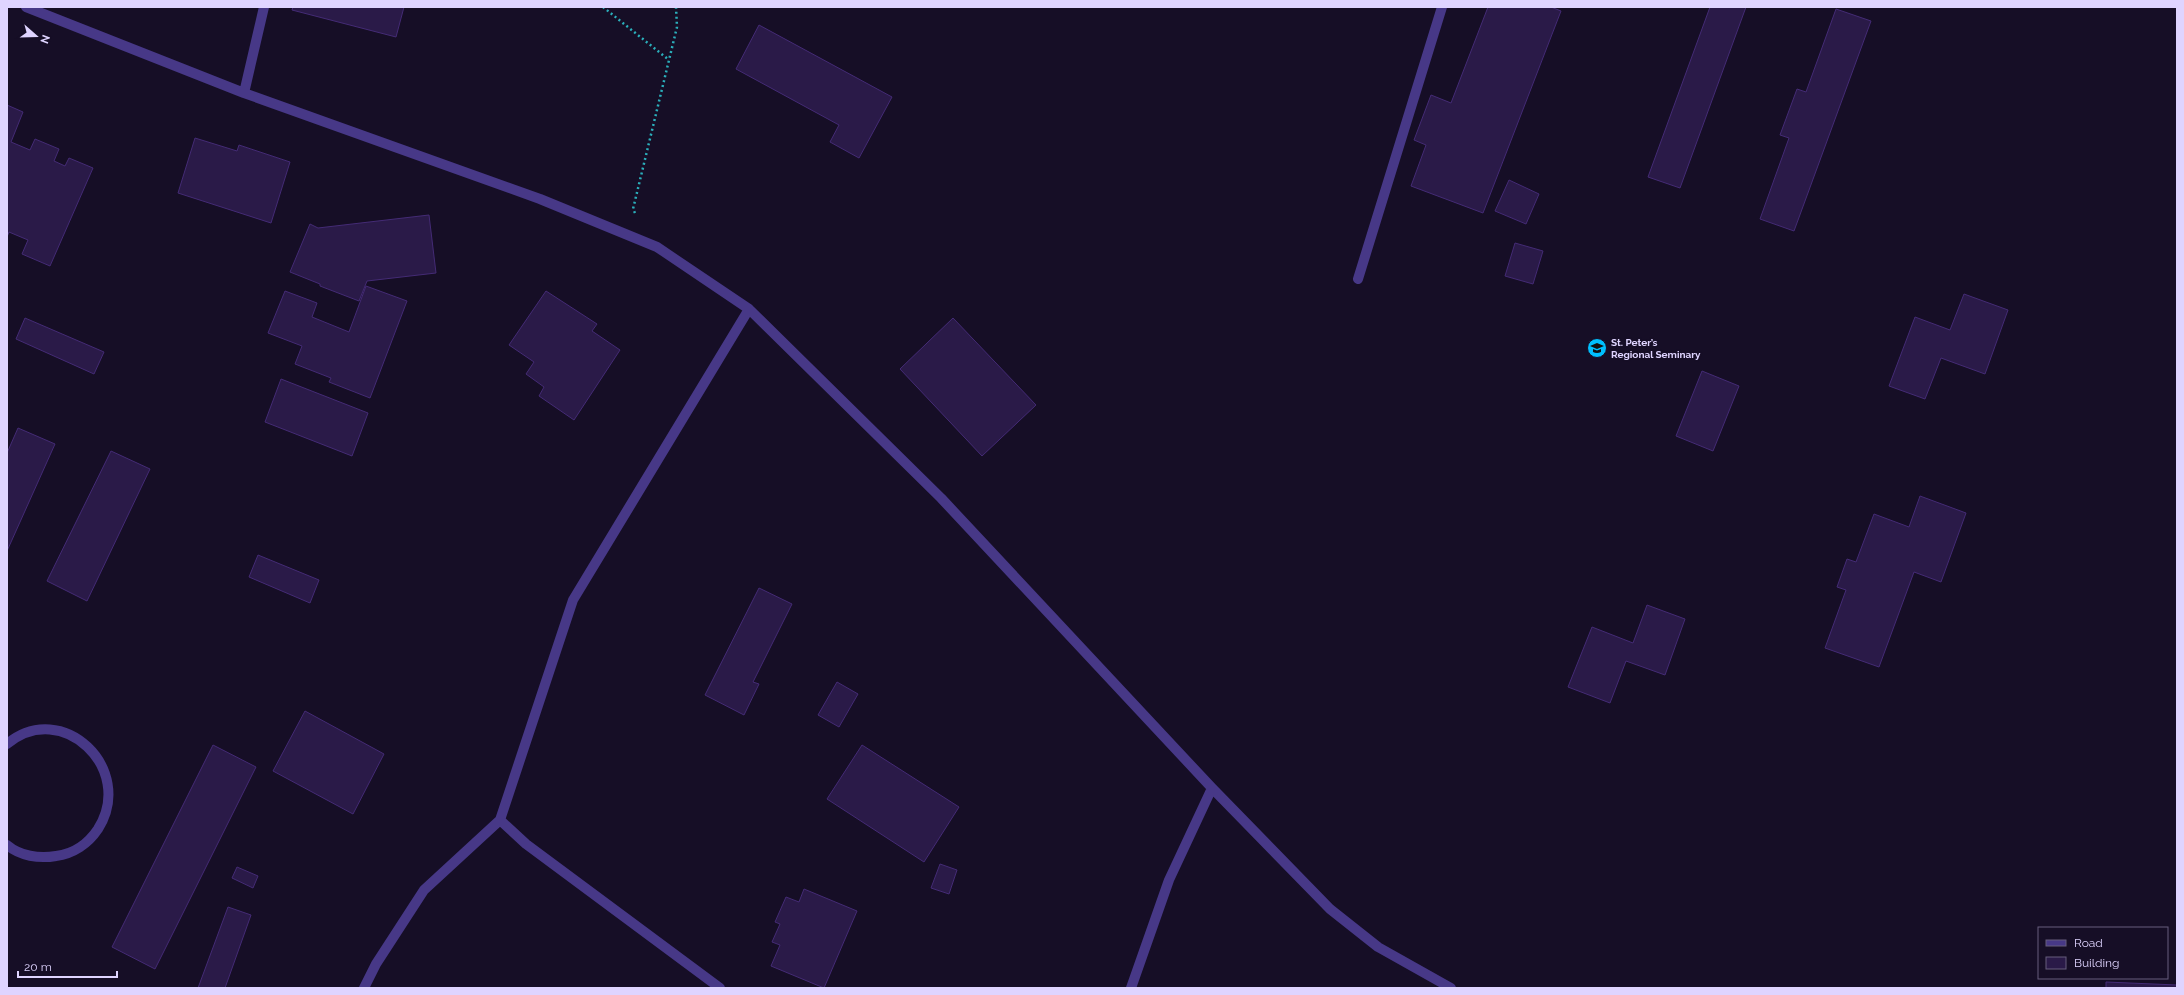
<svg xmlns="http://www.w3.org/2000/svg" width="2184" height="995" viewBox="0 0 2184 995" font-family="Raleway,sans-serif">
<rect width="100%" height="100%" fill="#160e26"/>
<path fill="#2a1a48" stroke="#442b75" d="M293 7H404L396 37 292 10Z
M1488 7H1551L1561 11 1483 213 1411 186 1426 145 1414 140 1431 95 1451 103Z
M1710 7H1746L1680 188 1648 177Z
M1836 9 1871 21 1794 231 1760 219 1789 138 1780 135 1797 89 1806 92Z
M759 25 892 97 859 158 830 142 839 125 736 69Z
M7 105 23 112 11 142 30 150 35 139 59 149 54 161 65 166 69 158 93 168 50 266 22 254 28 240 9 232 7 237Z
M195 138 237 151 239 145 290 162 271 223 178 193Z
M1509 180 1539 194 1526 224 1495 211Z
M429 215 436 273 367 281 359 301 320 286V284L290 272 310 224 318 228Z
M1515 243 1543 251 1533 284 1505 276Z
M366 286 407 301 370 398 329 382 331 378 295 364 302 346 268 333 285 291 317 303 312 317 349 332Z
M546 291 597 324 592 331 620 350 574 420 539 396 544 387 526 374 534 362 509 345Z
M1964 294 2008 310 1985 374 1941 358 1925 399 1889 386 1915 317 1950 330Z
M25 318 104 352 94 374 16 339Z
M953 318 1036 405 982 456 900 369Z
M1702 371 1739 386 1713 451 1676 436Z
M281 379 368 413 352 456 265 422Z
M18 428 55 444 7 551V453Z
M111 451 150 469 87 601 47 581Z
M1920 496 1966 513 1941 582 1914 572 1879 667 1825 648 1846 590 1837 587 1847 559 1856 562 1874 514 1909 527Z
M258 555 319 580 310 603 249 577Z
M759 588 792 604 753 682 759 684 744 715 705 695Z
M1647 605 1685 619 1665 675 1626 661 1610 703 1568 687 1592 627 1633 643Z
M837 682 858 694 839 727 818 715Z
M305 711 384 754 353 814 273 771Z
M213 745 256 767 155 969 112 947Z
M862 745 959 807 924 862 827 799Z
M940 864 957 870 949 894 931 888Z
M237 867 258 876 253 888 232 878Z
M804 889 857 911 824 988 771 966 780 945 772 942 780 924 775 922 786 897 799 902Z
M228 907 251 915 225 988H198Z
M2106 982 2177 985V988H2106Z"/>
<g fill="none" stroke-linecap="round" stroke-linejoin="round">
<path stroke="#2bafbb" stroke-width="2.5" stroke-dasharray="2 3" stroke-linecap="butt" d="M603 7 669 60
M635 213 633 209 677 27 676 7"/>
<path stroke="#473887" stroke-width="10" d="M1358 279 1442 7"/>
<path stroke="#473887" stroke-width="10" d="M26 7 244 93 540 199 657 247 749 309 941 498 1212 788 1330 909 1378 947 1451 988
M244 93 264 7
M7 744C62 698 136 769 98 829 88 844 73 854 56 856 39 859 20 856 7 845
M364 988 376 964 424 890 500 820
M720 988 526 844 500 820 573 600 749 309
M1131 988 1169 880 1212 788"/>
</g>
<defs>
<g id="university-disc" transform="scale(1)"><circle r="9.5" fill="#00c0ff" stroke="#160e26"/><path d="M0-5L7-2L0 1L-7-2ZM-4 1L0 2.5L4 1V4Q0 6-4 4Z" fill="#111"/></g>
</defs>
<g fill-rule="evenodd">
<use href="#university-disc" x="1597" y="348"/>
</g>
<g text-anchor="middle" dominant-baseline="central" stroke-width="3.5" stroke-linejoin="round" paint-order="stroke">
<g font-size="10" font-weight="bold" fill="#dfd4ff" stroke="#160e26" text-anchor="start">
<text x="1611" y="342">St. Peter’s<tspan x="1611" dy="12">Regional Seminary</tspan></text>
</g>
</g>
<rect width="2184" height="995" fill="none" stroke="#dfd4ff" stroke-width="16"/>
<rect x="2038" y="927" width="130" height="52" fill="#160e26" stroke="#665d7d"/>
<rect x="2046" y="940" width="20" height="6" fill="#473887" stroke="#665d7d"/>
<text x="2074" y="947" font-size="12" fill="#dfd4ff">Road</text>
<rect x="2046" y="957" width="20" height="12" fill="#2a1a48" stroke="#665d7d"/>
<text x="2074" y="967" font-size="12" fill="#dfd4ff">Building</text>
<g transform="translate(36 36) rotate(110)" stroke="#160e26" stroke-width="3" paint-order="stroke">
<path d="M0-3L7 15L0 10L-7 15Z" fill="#dfd4ff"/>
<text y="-6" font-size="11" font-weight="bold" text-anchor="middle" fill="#dfd4ff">N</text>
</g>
<path d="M18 971v6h99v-6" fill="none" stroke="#dfd4ff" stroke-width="2"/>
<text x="24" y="971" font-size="12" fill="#dfd4ff" stroke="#160e26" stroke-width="3" paint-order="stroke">20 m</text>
</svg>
